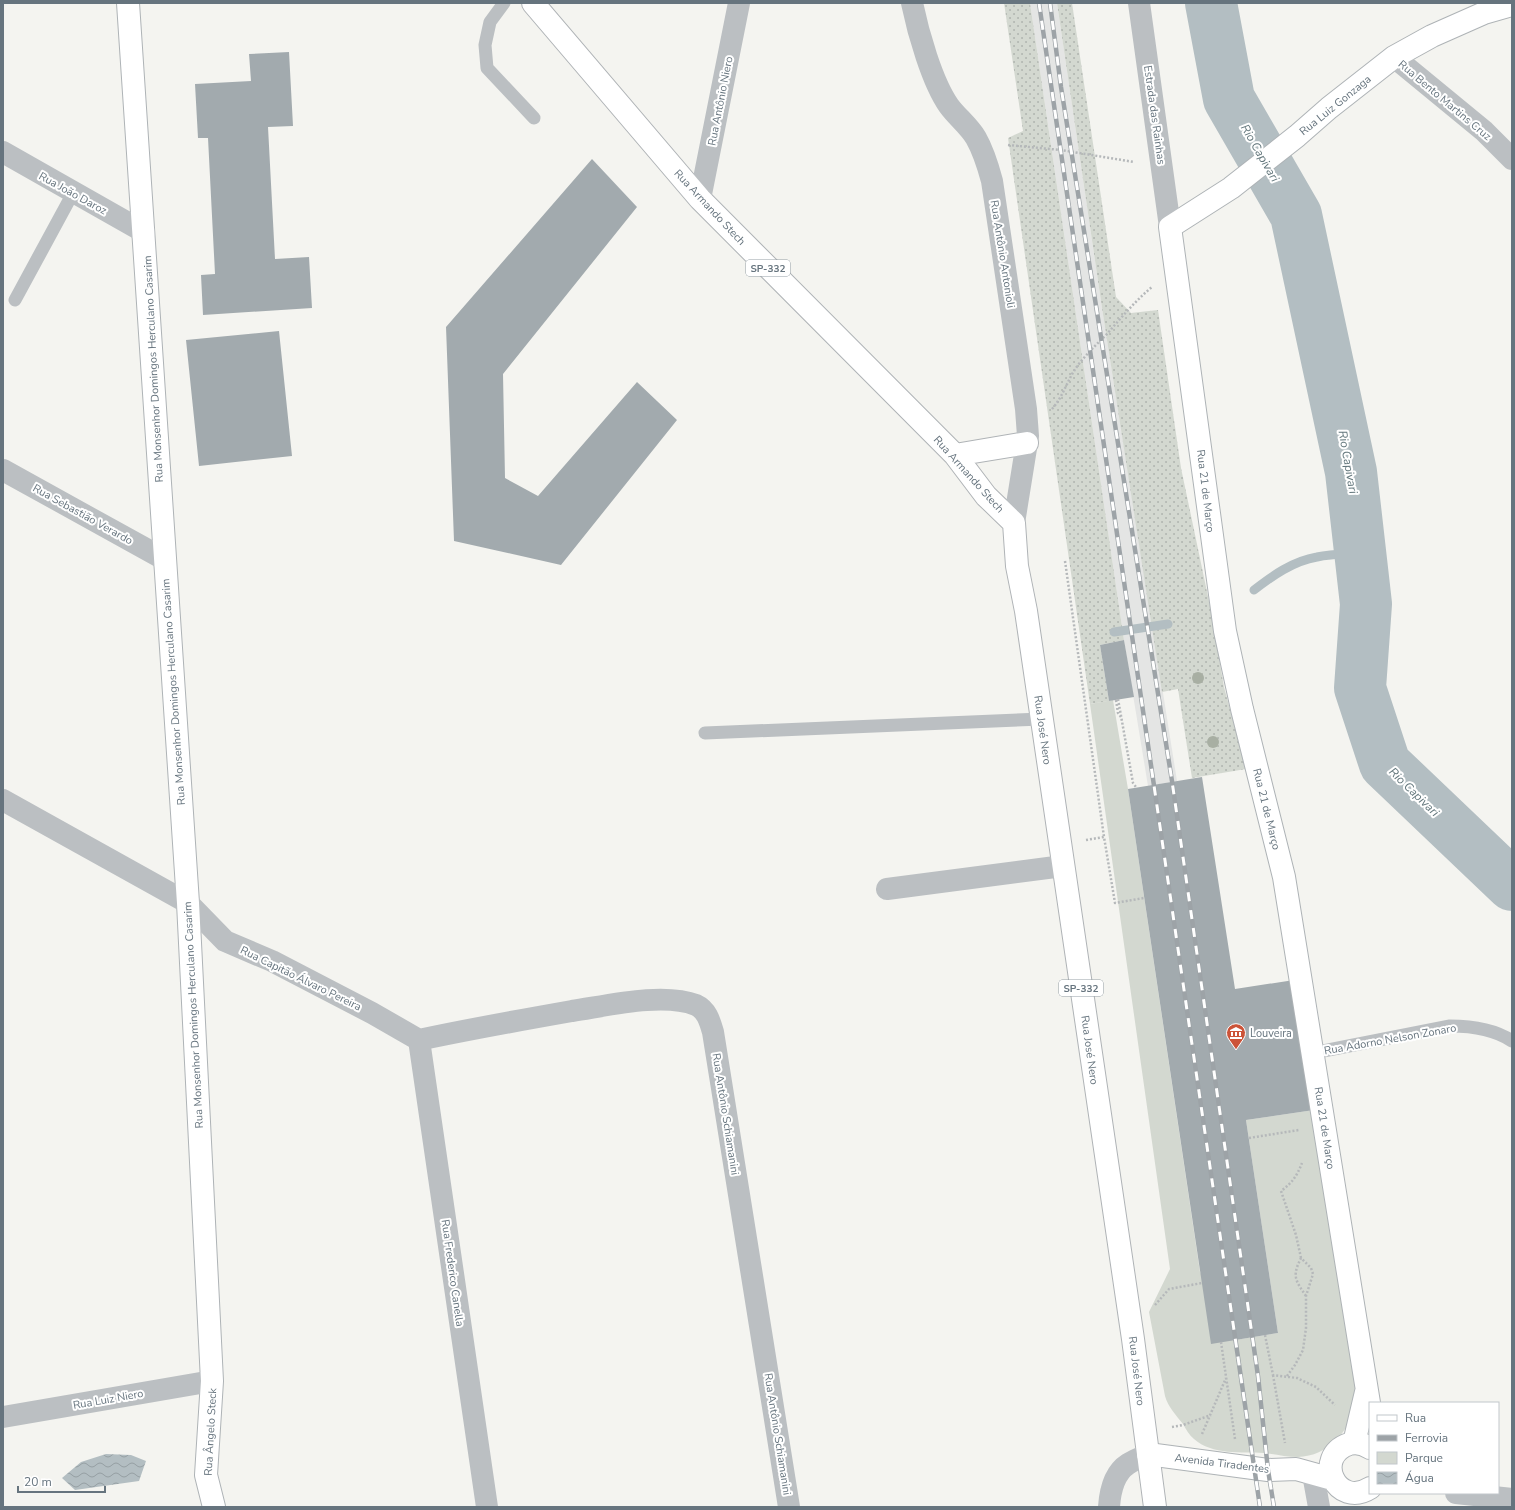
<svg xmlns="http://www.w3.org/2000/svg" width="1515" height="1510" viewBox="0 0 1515 1510" font-family="'Nunito Sans',sans-serif">
  <style>
    .built { fill: #e4e5e4 }
    .grass { fill: url(#grass-dots) }
    .green { fill: #d3d8d0 }
    .water { fill: url(#water-waves) }
    .lines { fill: none; stroke-linecap: round; stroke-linejoin: round }
    .stream { stroke: #b3bec2; stroke-width: 9 }
    .river { stroke: #b3bec2; stroke-width: 52 }
    .building { fill: #a2aaae }
    .secondary-casing { stroke: #aeb3b6; stroke-width: 24 }
    .primary-casing { stroke: #afb3b6; stroke-width: 24 }
    .path { stroke: #b5b8ba; stroke-width: 2.5; stroke-dasharray: 2 2; stroke-linecap: butt }
    .service { stroke: #bbbfc2; stroke-width: 13 }
    .minor { stroke: #bbbfc2; stroke-width: 22 }
    .secondary { stroke: #fff; stroke-width: 22 }
    .primary { stroke: #fff; stroke-width: 22 }
    .rail-casing { stroke: #9da3a7; stroke-width: 4.5 }
    .rail { stroke: #fff; stroke-width: 3; stroke-dasharray: 9; stroke-linecap: butt }
    .tree { fill: #a8afa3 }
    .labels { text-anchor: middle; stroke-width: 4; stroke-linejoin: round; paint-order: stroke }
    .shield { fill: #fff; stroke: #949ea5; stroke-width: 1 }
    .shield-label { font-size: 10px; font-weight: bold; fill: #66747e }
    .street-label { font-size: 11px; fill: #66747e; stroke: #fff }
    .poi-label { font-size: 11px; fill: #66747e; stroke: #fff; text-anchor: start }
    .water-label { font-size: 12px; font-style: italic; fill: #62767b; stroke: #fff }
  </style>
  <defs>
    <pattern id="grass-dots" width="8" height="8" patternUnits="userSpaceOnUse"><rect width="8" height="8" fill="#d3d8d0"/><path d="M2 2h.1M6 6h.1" fill="none" stroke="#afb4ae" stroke-width="1.8" stroke-linecap="round"/></pattern>
    <pattern id="water-waves" width="16" height="10" patternUnits="userSpaceOnUse"><rect width="16" height="10" fill="#b3bec2"/><path d="M0 5q4-4 8 0t8 0" fill="none" stroke="#959fa3"/></pattern>
  </defs>
  <rect width="100%" height="100%" fill="#f4f4f0"/>
  <!-- built -->
  <path class="built" d="M 1030,3 L 1057,3 L 1102,308 L 1177,781 L 1148,786 L 1124,640 Z"/>
  <!-- grass -->
  <path class="grass" d="M 1004,3 L 1030,3 L 1124,640 L 1100,645 L 1109,701 L 1090,704 L 1008,138 L 1023,131 Z
    M 1057,3 L 1072,3 L 1116,297 L 1131,313 L 1158,310 L 1181,468 L 1210,606 L 1224,687 L 1246,769 L 1192,778 L 1178,689 L 1162,692 L 1102,308 Z"/>
  <!-- green -->
  <path class="green" d="M 1113,700 L 1128,789 L 1200,1272 L 1235,1340 L 1278,1333 L 1246,1120 L 1314,1110 L 1356,1384 C 1355,1390 1356,1397 1355,1403 C 1350,1432 1328,1456 1298,1457 C 1286,1457 1276,1454 1264,1453 C 1242,1452 1212,1455 1194,1439 C 1189,1435 1186,1429 1183,1424 C 1176,1415 1168,1407 1165,1396 L 1149,1312 L 1170,1269 L 1090,704 Z"/>
  <!-- water -->
  <path class="water" d="M 106,1454 L 131,1455 L 146,1461 L 139,1481 L 75,1490 L 62,1478 L 81,1462 Z"/>
  <g class="lines">
    <!-- stream -->
    <path class="stream" d="M 1254,590 C 1272,576 1293,561 1317,557 C 1331,554 1346,554 1361,553
      M 1114,632 L 1168,624"/>
    <!-- river -->
    <path class="river" d="M 1211,3 L 1229,99 L 1296,215 L 1351,472 L 1366,604 L 1360,688 L 1385,764 L 1512,885"/>
  </g>
  <!-- building -->
  <path class="building" d="M 289,52 L 293,126 L 268,127 L 275,259 L 309,257 L 312,308 L 203,315 L 201,275 L 215,274 L 208,138 L 198,138 L 195,84 L 251,81 L 249,54 Z
    M 592,159 L 637,207 L 503,374 L 505,478 L 538,496 L 637,382 L 677,420 L 561,565 L 454,541 L 446,327 Z
    M 279,331 L 292,456 L 199,466 L 186,340 Z
    M 1124,640 L 1134,697 L 1109,701 L 1100,645 Z
    M 1202,777 L 1235,989 L 1294,980 L 1314,1110 L 1246,1120 L 1278,1333 L 1211,1344 L 1128,789 Z"/>
  <g class="lines">
    <!-- secondary casing -->
    <g class="secondary-casing">
      <path id="secondary" d="M 128,3 L 188,903 L 212,1381 L 206,1475 L 214,1507
        M 1370,1409 L 1284,877 L 1242,709 L 1225,631 L 1170,227 L 1231,188 L 1297,136 L 1329,108 L 1394,57 L 1432,36 L 1484,13 L 1512,5
        M 1354,1443 L 1366,1392
        M 1370,1448 C 1364,1444 1356,1442 1349,1444 C 1312,1457 1337,1509 1370,1488
        M 1148,1454 L 1268,1470 L 1296,1469 L 1332,1479"/>
    </g>
    <!-- primary casing -->
    <g class="primary-casing">
      <path id="primary" d="M 533,3 L 700,199 L 955,455 L 986,496 L 1014,523 L 1017,566 L 1026,611 L 1133,1339 L 1155,1507
        M 955,455 L 1027,443"/>
    </g>
    <!-- path -->
    <path class="path" d="M 1008,145 L 1061,150 L 1134,162
      M 1052,409 C 1062,398 1066,384 1074,371 C 1083,357 1095,346 1107,334 C 1121,318 1135,301 1152,287
      M 1065,561 L 1104,837
      M 1118,699 L 1133,783 L 1136,787
      M 1116,700 L 1118,713 L 1121,717
      M 1086,840 L 1104,837 L 1115,903 L 1144,898
      M 1249,1138 L 1299,1130
      M 1301,1258 L 1296,1235 L 1281,1191 C 1292,1183 1297,1176 1302,1163
      M 1155,1305 L 1169,1289 L 1202,1283
      M 1265,1335 L 1273,1375 L 1297,1378 L 1316,1387 L 1335,1405
      M 1221,1342 L 1235,1439
      M 1273,1375 L 1285,1443
      M 1287,1376 L 1295,1365 L 1303,1350 L 1306,1328 L 1306,1296 L 1313,1274 L 1311,1268 L 1301,1258 C 1292,1276 1295,1280 1306,1296
      M 1172,1427 L 1183,1425 L 1211,1415
      M 1202,1434 L 1226,1378"/>
    <!-- service -->
    <path class="service" d="M 504,3 L 490,22 L 485,45 L 487,68 L 534,118
      M 15,300 L 73,193
      M 705,733 L 1042,719
      M 1313,1053 L 1450,1026 C 1471,1026 1494,1029 1512,1041"/>
    <!-- minor -->
    <path class="minor" d="M 912,3 C 918,32 932,82 949,106 C 957,117 969,126 976,138 C 984,152 988,166 992,181 L 1026,409 L 1028,436 L 1014,523
      M 1139,3 L 1170,227
      M 1394,57 L 1484,131 L 1512,159
      M 3,152 L 144,232
      M 700,199 L 739,3
      M 3,470 L 164,559
      M 3,800 L 188,903 L 225,941 L 272,961 L 372,1013 L 419,1040
      M 887,889 L 1063,866
      M 419,1040 C 470,1029 521,1020 572,1011 C 606,1006 663,992 696,1005 C 707,1010 710,1022 713,1032 L 789,1507
      M 419,1040 L 487,1507
      M 3,1417 L 212,1381
      M 1313,1474 L 1319,1507
      M 1456,1493 L 1512,1499
      M 1109,1507 C 1110,1492 1114,1473 1128,1464 C 1134,1460 1141,1458 1148,1454"/>
    <!-- secondary -->
    <use href="#secondary" class="secondary"/>
    <!-- primary -->
    <use href="#primary" class="primary"/>
    <!-- rail casing -->
    <g class="rail-casing">
      <path id="rail" d="M 1039,3 L 1260,1507
        M 1050,3 L 1061,87 L 1172,781 L 1258,1376 L 1268,1470 L 1274,1507"/>
    </g>
    <!-- rail -->
    <use href="#rail" class="rail"/>
  </g>
  <!-- trees -->
  <g class="tree">
    <circle cx="1198" cy="678" r="6"/>
    <circle cx="1213" cy="742" r="6"/>
  </g>
  <!-- icons -->
  <defs>
    <g id="museum-pin" transform="scale(1)"><path d="M0 17L-7.5 6A9.5 9.5 0 1 1 7.5 6Z" fill="#cc5338" stroke="#fff"/><path d="M0-6L6-3V-2H-6V-3ZM-5-1h2V3h-2ZM-1-1h2V3h-2ZM3-1h2V3H3ZM-6 4H6V6H-6Z" fill="#fff"/></g>
  </defs>
  <g fill-rule="evenodd">
    <use href="#museum-pin" x="1236" y="1033"/>
  </g>
  <g class="labels">
    <!-- shield labels -->
    <g class="shield">
      <rect x="746" y="260" width="44" height="16" rx="3"/>
      <rect x="1059" y="980" width="44" height="16" rx="3"/>
    </g>
    <g class="shield-label">
      <text x="768" y="272">SP-332</text>
      <text x="1081" y="992">SP-332</text>
    </g>
    <!-- street labels -->
    <g class="street-label">
      <text transform="translate(1445 100) rotate(40)" y="4">Rua Bento Martins Cruz</text>
      <text transform="translate(720 101) rotate(-79)" y="4">Rua Antônio Niero</text>
      <text transform="translate(1335 105) rotate(-39)" y="4">Rua Luiz Gonzaga</text>
      <text transform="translate(1155 115) rotate(82)" y="4">Estrada das Rainhas</text>
      <text transform="translate(73 193) rotate(29)" y="4">Rua João Daroz</text>
      <text transform="translate(710 207) rotate(47)" y="4">Rua Armando Stech</text>
      <text transform="translate(1003 254) rotate(81)" y="4">Rua Antônio Antonioli</text>
      <text transform="translate(153 369) rotate(-93)" y="4">Rua Monsenhor Domingos Herculano Casarim</text>
      <text transform="translate(969 474) rotate(48)" y="4">Rua Armando Stech</text>
      <text transform="translate(1206 491) rotate(83)" y="4">Rua 21 de Março</text>
      <text transform="translate(83 514) rotate(29)" y="4">Rua Sebastião Verardo</text>
      <text transform="translate(173 692) rotate(-94)" y="4">Rua Monsenhor Domingos Herculano Casarim</text>
      <text transform="translate(1043 730) rotate(82)" y="4">Rua José Nero</text>
      <text transform="translate(1267 809) rotate(76)" y="4">Rua 21 de Março</text>
      <text transform="translate(301 978) rotate(26)" y="4">Rua Capitão Álvaro Pereira</text>
      <text transform="translate(193 1015) rotate(-93)" y="4">Rua Monsenhor Domingos Herculano Casarim</text>
      <text transform="translate(1390 1039) rotate(-10)" y="4">Rua Adorno Nelson Zonaro</text>
      <text transform="translate(1090 1050) rotate(82)" y="4">Rua José Nero</text>
      <text transform="translate(726 1114) rotate(81)" y="4">Rua Antônio Schiamanini</text>
      <text transform="translate(1325 1128) rotate(81)" y="4">Rua 21 de Março</text>
      <text transform="translate(453 1273) rotate(82)" y="4">Rua Frederico Canella</text>
      <text transform="translate(1137 1371) rotate(83)" y="4">Rua José Nero</text>
      <text transform="translate(108 1399) rotate(-10)" y="4">Rua Luiz Niero</text>
      <text transform="translate(210 1432) rotate(-87)" y="4">Rua Ângelo Steck</text>
      <text transform="translate(778 1434) rotate(81)" y="4">Rua Antônio Schiamanini</text>
      <text transform="translate(1222 1463) rotate(7)" y="4">Avenida Tiradentes</text>
    </g>
    <!-- poi labels -->
    <g class="poi-label">
      <text x="1250" y="1037">Louveira</text>
    </g>
    <!-- water labels -->
    <g class="water-label">
      <text transform="translate(1260 153) rotate(60)" y="4">Rio Capivari</text>
      <text transform="translate(1348 462) rotate(80)" y="4">Rio Capivari</text>
      <text transform="translate(1414 792) rotate(44)" y="4">Rio Capivari</text>
    </g>
  </g>
  <!-- border -->
  <rect width="1515" height="1510" fill="none" stroke="#66747e" stroke-width="8"/>
  <!-- legend -->
  <rect x="1369" y="1402" width="130" height="92" fill="#ffffff" stroke="#c2c7cb"/>
  <rect x="1377" y="1415" width="20" height="6" fill="#ffffff" stroke="#c2c7cb"/>
  <text x="1405" y="1422" font-size="12" fill="#66747e">Rua</text>
  <rect x="1377" y="1435" width="20" height="6" fill="#9da3a7" stroke="#c2c7cb"/>
  <text x="1405" y="1442" font-size="12" fill="#66747e">Ferrovia</text>
  <rect x="1377" y="1452" width="20" height="12" fill="#d3d8d0" stroke="#c2c7cb"/>
  <text x="1405" y="1462" font-size="12" fill="#66747e">Parque</text>
  <rect x="1377" y="1472" width="20" height="12" fill="url(#water-waves)" stroke="#c2c7cb"/>
  <text x="1405" y="1482" font-size="12" fill="#66747e">Água</text>
  <!-- scale -->
  <path d="M18 1486v6h87v-6" fill="none" stroke="#66747e" stroke-width="2"/>
  <text x="24" y="1486" font-size="12" fill="#66747e" stroke="#ffffff" stroke-width="3" paint-order="stroke">20 m</text>
</svg>
